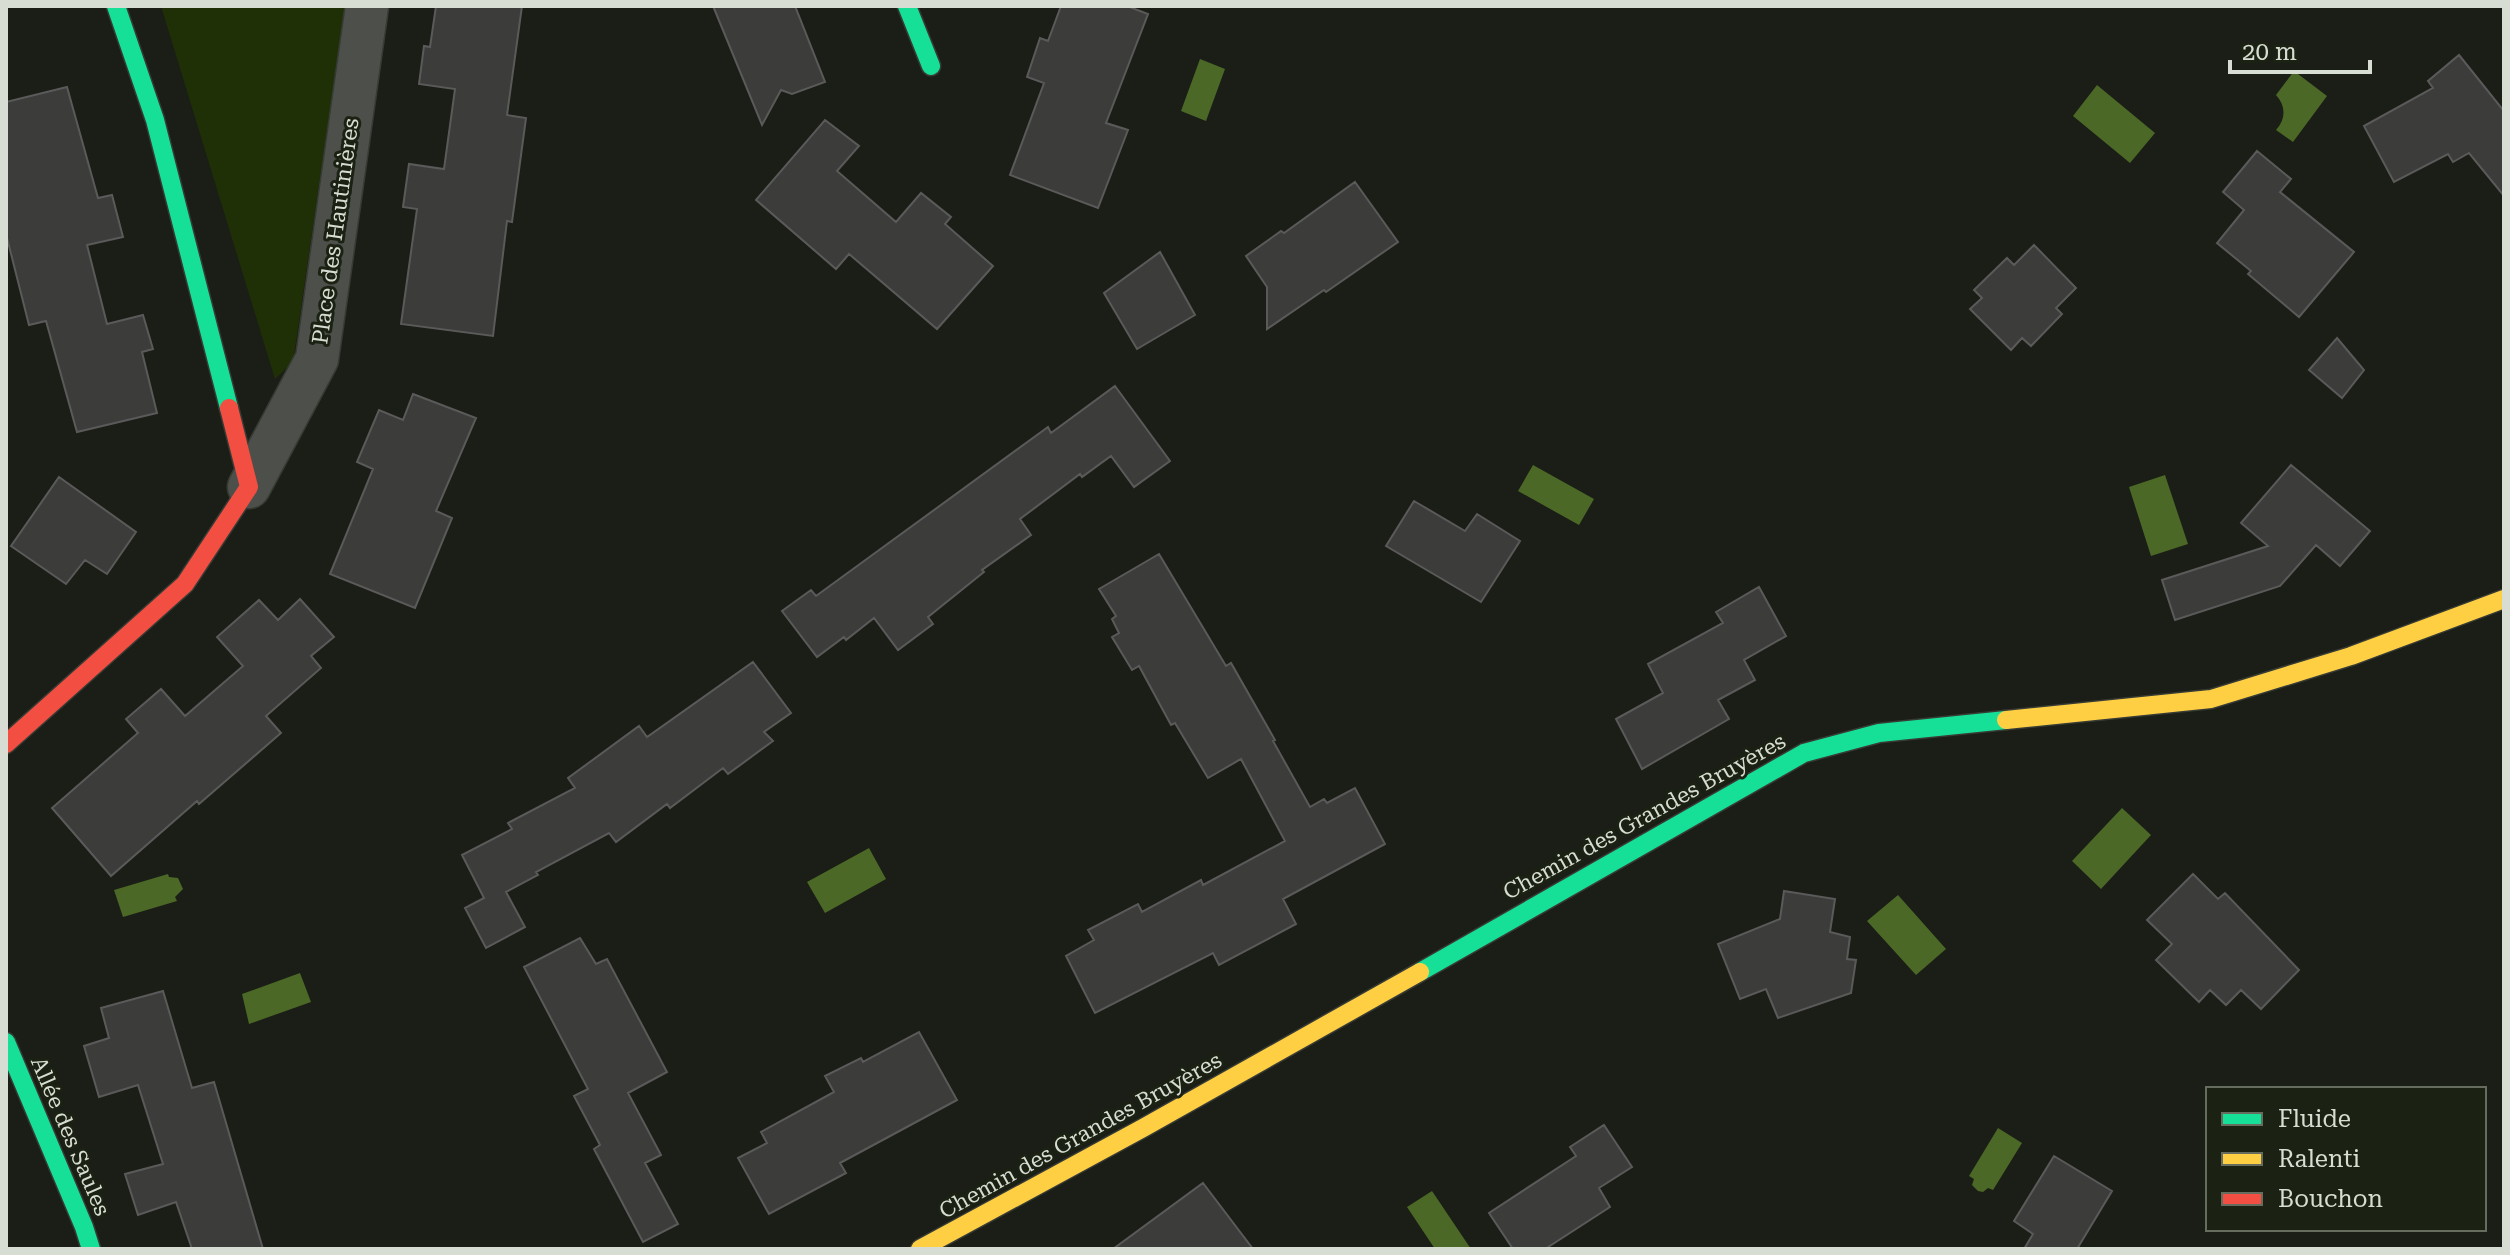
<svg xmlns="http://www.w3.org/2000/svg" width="2510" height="1255" viewBox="0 0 2510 1255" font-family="'Roboto Serif',serif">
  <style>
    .green { fill: #1f3007 }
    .water { fill: #4b6827 }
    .building { fill: #3c3c3b; stroke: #5b5a5a; stroke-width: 2 }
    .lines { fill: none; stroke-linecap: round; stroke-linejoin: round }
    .street-casing { stroke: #373b34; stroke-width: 45 }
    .fast-casing { stroke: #373b34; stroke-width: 21 }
    .slow-casing { stroke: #373b34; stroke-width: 21 }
    .jam-casing { stroke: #373b34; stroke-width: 21 }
    .street { stroke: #4d504a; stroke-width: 42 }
    .fast { stroke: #16e098; stroke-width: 18 }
    .slow { stroke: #ffcf43; stroke-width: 18 }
    .jam { stroke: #f24e42; stroke-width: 18 }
    .labels { text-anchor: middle; stroke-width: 6; stroke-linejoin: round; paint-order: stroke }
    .street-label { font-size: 22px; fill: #d7ddd2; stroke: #1b2213 }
  </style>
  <rect width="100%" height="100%" fill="#1b1e16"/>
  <!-- green -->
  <path class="green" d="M 161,6 L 345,6 L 293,362 L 275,379 Z"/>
  <!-- water -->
  <path class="water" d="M 1200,59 L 1225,69 L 1206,121 L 1181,111 Z
    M 2294,71 L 2327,96 L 2293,142 L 2276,130 C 2286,119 2286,106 2276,95 Z
    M 2097,85 L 2155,133 L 2130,163 L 2073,116 Z
    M 1533,465 L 1594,499 L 1579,525 L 1518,491 Z
    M 2165,475 L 2188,544 L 2151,556 L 2129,487 Z
    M 2122,808 L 2151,835 L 2101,889 L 2072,861 Z
    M 869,848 L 886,879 L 825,913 L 807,882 Z
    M 168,874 L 169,877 L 178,878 L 183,889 L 175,897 L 177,901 L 123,917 L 114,890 Z
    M 1898,895 L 1946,949 L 1916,975 L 1867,921 Z
    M 300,973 L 311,1002 L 249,1024 L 242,994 Z
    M 1998,1128 L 2022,1143 L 1993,1190 L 1988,1188 L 1983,1192 L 1978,1191 L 1972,1185 L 1974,1179 L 1969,1176 Z
    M 1432,1191 L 1471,1249 L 1435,1249 L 1407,1207 Z"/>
  <!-- building -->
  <path class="building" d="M 436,6 L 522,6 L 507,115 L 526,118 L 512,222 L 507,221 L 493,336 L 401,324 L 417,209 L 403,207 L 409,164 L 444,169 L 455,89 L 419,84 L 424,46 L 430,47 Z
    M 713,6 L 795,6 L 825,82 L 792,94 L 781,90 L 762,125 Z
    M 1061,6 L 1127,6 L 1148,14 L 1106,123 L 1128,130 L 1098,208 L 1010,175 L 1044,83 L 1027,77 L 1040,38 L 1048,41 Z
    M 2459,55 L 2504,111 L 2504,196 L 2469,153 L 2453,162 L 2448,154 L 2394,182 L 2364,126 L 2433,88 L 2428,81 Z
    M 67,87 L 98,198 L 112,195 L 123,237 L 87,245 L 107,324 L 143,315 L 153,349 L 142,352 L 157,413 L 77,432 L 46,321 L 29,325 L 6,234 L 6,102 Z
    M 825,120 L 859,146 L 837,171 L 896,222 L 921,193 L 951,217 L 945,224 L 993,266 L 937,329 L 849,254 L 836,269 L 756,200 Z
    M 2257,151 L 2291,179 L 2280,192 L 2354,252 L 2299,317 L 2248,274 L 2251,271 L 2217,243 L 2244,210 L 2223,192 Z
    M 1355,182 L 1398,242 L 1326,292 L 1324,290 L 1267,329 L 1267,287 L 1246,256 L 1281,231 L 1284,233 Z
    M 2034,245 L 2076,288 L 2056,308 L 2062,314 L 2031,346 L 2022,338 L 2011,350 L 1970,309 L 1982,298 L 1974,290 L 2007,258 L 2014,265 Z
    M 1160,252 L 1195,315 L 1137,349 L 1104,293 Z
    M 2337,338 L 2364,370 L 2342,398 L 2309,370 Z
    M 1115,386 L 1170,461 L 1134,487 L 1111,456 L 1082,477 L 1080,474 L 1020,519 L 1031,535 L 982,570 L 984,572 L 928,617 L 933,624 L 898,650 L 874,618 L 846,640 L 844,637 L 817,657 L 782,611 L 811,590 L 816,596 L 1048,427 L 1051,433 Z
    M 413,394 L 476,418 L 436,511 L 452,518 L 415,608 L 330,574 L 373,469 L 357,462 L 379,410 L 403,420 Z
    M 2291,465 L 2370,531 L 2340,566 L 2316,545 L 2280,586 L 2175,620 L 2162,580 L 2268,546 L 2241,523 Z
    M 59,477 L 136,532 L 107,574 L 85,560 L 66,584 L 11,546 Z
    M 1414,501 L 1465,531 L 1477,514 L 1520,541 L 1481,602 L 1386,546 Z
    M 1159,554 L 1226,666 L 1231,663 L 1275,740 L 1273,741 L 1310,807 L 1324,799 L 1327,803 L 1355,788 L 1385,844 L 1283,899 L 1296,924 L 1219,965 L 1213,953 L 1095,1013 L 1066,956 L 1094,940 L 1088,930 L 1138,904 L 1142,912 L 1201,880 L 1203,885 L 1285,841 L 1241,759 L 1208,778 L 1175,723 L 1171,725 L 1139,666 L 1132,670 L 1112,637 L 1119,633 L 1112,619 L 1116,616 L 1099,589 Z
    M 1759,587 L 1786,636 L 1744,660 L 1755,680 L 1718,700 L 1729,719 L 1642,769 L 1616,719 L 1663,693 L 1648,664 L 1723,623 L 1716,612 Z
    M 300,599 L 334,637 L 311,656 L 321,668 L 266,716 L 281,733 L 199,804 L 197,801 L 111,876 L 52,808 L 138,733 L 126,719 L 161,689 L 185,716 L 243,666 L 217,637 L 259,600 L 278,620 Z
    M 753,662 L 791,713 L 764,732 L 773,741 L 728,774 L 723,768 L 670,808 L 667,804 L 616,842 L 609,833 L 536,872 L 538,875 L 506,892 L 525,927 L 486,948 L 465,908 L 484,898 L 462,855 L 512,829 L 508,823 L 575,788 L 568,778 L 639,726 L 647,737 Z
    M 2193,874 L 2218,899 L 2225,893 L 2299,970 L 2261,1009 L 2241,990 L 2226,1005 L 2210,990 L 2199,1002 L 2156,960 L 2172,944 L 2147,920 Z
    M 1784,891 L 1835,899 L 1830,932 L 1850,937 L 1847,959 L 1856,960 L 1851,993 L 1778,1018 L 1766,989 L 1740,999 L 1718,944 L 1780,919 Z
    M 580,938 L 596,964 L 607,959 L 667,1072 L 628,1093 L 661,1155 L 645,1163 L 678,1224 L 643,1242 L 594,1149 L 600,1145 L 574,1096 L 588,1089 L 524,967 Z
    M 163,991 L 192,1088 L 214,1082 L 263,1249 L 192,1249 L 176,1202 L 138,1215 L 125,1174 L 163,1164 L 138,1085 L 99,1097 L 84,1046 L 109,1038 L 101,1008 Z
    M 919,1032 L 957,1100 L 840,1163 L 846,1173 L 769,1214 L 738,1158 L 767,1143 L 761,1132 L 834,1092 L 825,1076 L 861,1058 L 863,1062 Z
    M 1604,1125 L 1632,1167 L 1599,1188 L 1610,1207 L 1545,1249 L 1513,1249 L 1489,1213 L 1576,1156 L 1570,1147 Z
    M 2054,1156 L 2112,1191 L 2077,1249 L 2024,1249 L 2033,1234 L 2014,1221 Z
    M 1203,1183 L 1253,1249 L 1113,1249 Z"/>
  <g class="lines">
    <!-- street casing -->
    <g class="street-casing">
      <path id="street" d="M 249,487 L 317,359 L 367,6"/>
    </g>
    <!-- fast casing -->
    <g class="fast-casing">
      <path id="fast" d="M 116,6 L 155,120 L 229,408
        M 907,6 L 931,66
        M 1420,972 L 1804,753 L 1879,733 L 2006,720
        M 6,1042 L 84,1227 L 91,1249"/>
    </g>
    <!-- slow casing -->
    <g class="slow-casing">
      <path id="slow" d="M 2006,720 L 2211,699 L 2351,656 L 2504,599
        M 920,1249 L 1143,1128 L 1420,972"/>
    </g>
    <!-- jam casing -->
    <g class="jam-casing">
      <path id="jam" d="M 6,744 L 185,584 L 249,487 L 229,408"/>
    </g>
    <!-- street -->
    <use href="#street" class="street"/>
    <!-- fast -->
    <use href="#fast" class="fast"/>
    <!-- slow -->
    <use href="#slow" class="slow"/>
    <!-- jam -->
    <use href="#jam" class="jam"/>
  </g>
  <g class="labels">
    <!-- street labels -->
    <g class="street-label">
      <text transform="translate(335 231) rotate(-82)" y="8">Place des Hautinières</text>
      <text transform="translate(1644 816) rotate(-29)" y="8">Chemin des Grandes Bruyères</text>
      <text transform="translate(1080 1135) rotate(-29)" y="8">Chemin des Grandes Bruyères</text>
      <text transform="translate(71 1136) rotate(67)" y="8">Allée des Saules</text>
    </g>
  </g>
  <!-- border -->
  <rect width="2510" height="1255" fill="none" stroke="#d7ddd2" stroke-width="16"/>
  <!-- legend -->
  <rect x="2206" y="1087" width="280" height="144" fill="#1b2213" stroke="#666d5f" stroke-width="2"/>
  <rect x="2222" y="1113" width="40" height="12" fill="#16e098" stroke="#666d5f" stroke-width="2"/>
  <text x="2278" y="1127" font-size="24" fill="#d7ddd2">Fluide</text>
  <rect x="2222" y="1153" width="40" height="12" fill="#ffcf43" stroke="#666d5f" stroke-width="2"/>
  <text x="2278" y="1167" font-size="24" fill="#d7ddd2">Ralenti</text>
  <rect x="2222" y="1193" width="40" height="12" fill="#f24e42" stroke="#666d5f" stroke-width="2"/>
  <text x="2278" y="1207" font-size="24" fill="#d7ddd2">Bouchon</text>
  <!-- scale -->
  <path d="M2230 60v12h140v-12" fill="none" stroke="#d7ddd2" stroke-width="4"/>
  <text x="2242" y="60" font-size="24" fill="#d7ddd2" stroke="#1b2213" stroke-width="6" paint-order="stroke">20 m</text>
</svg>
